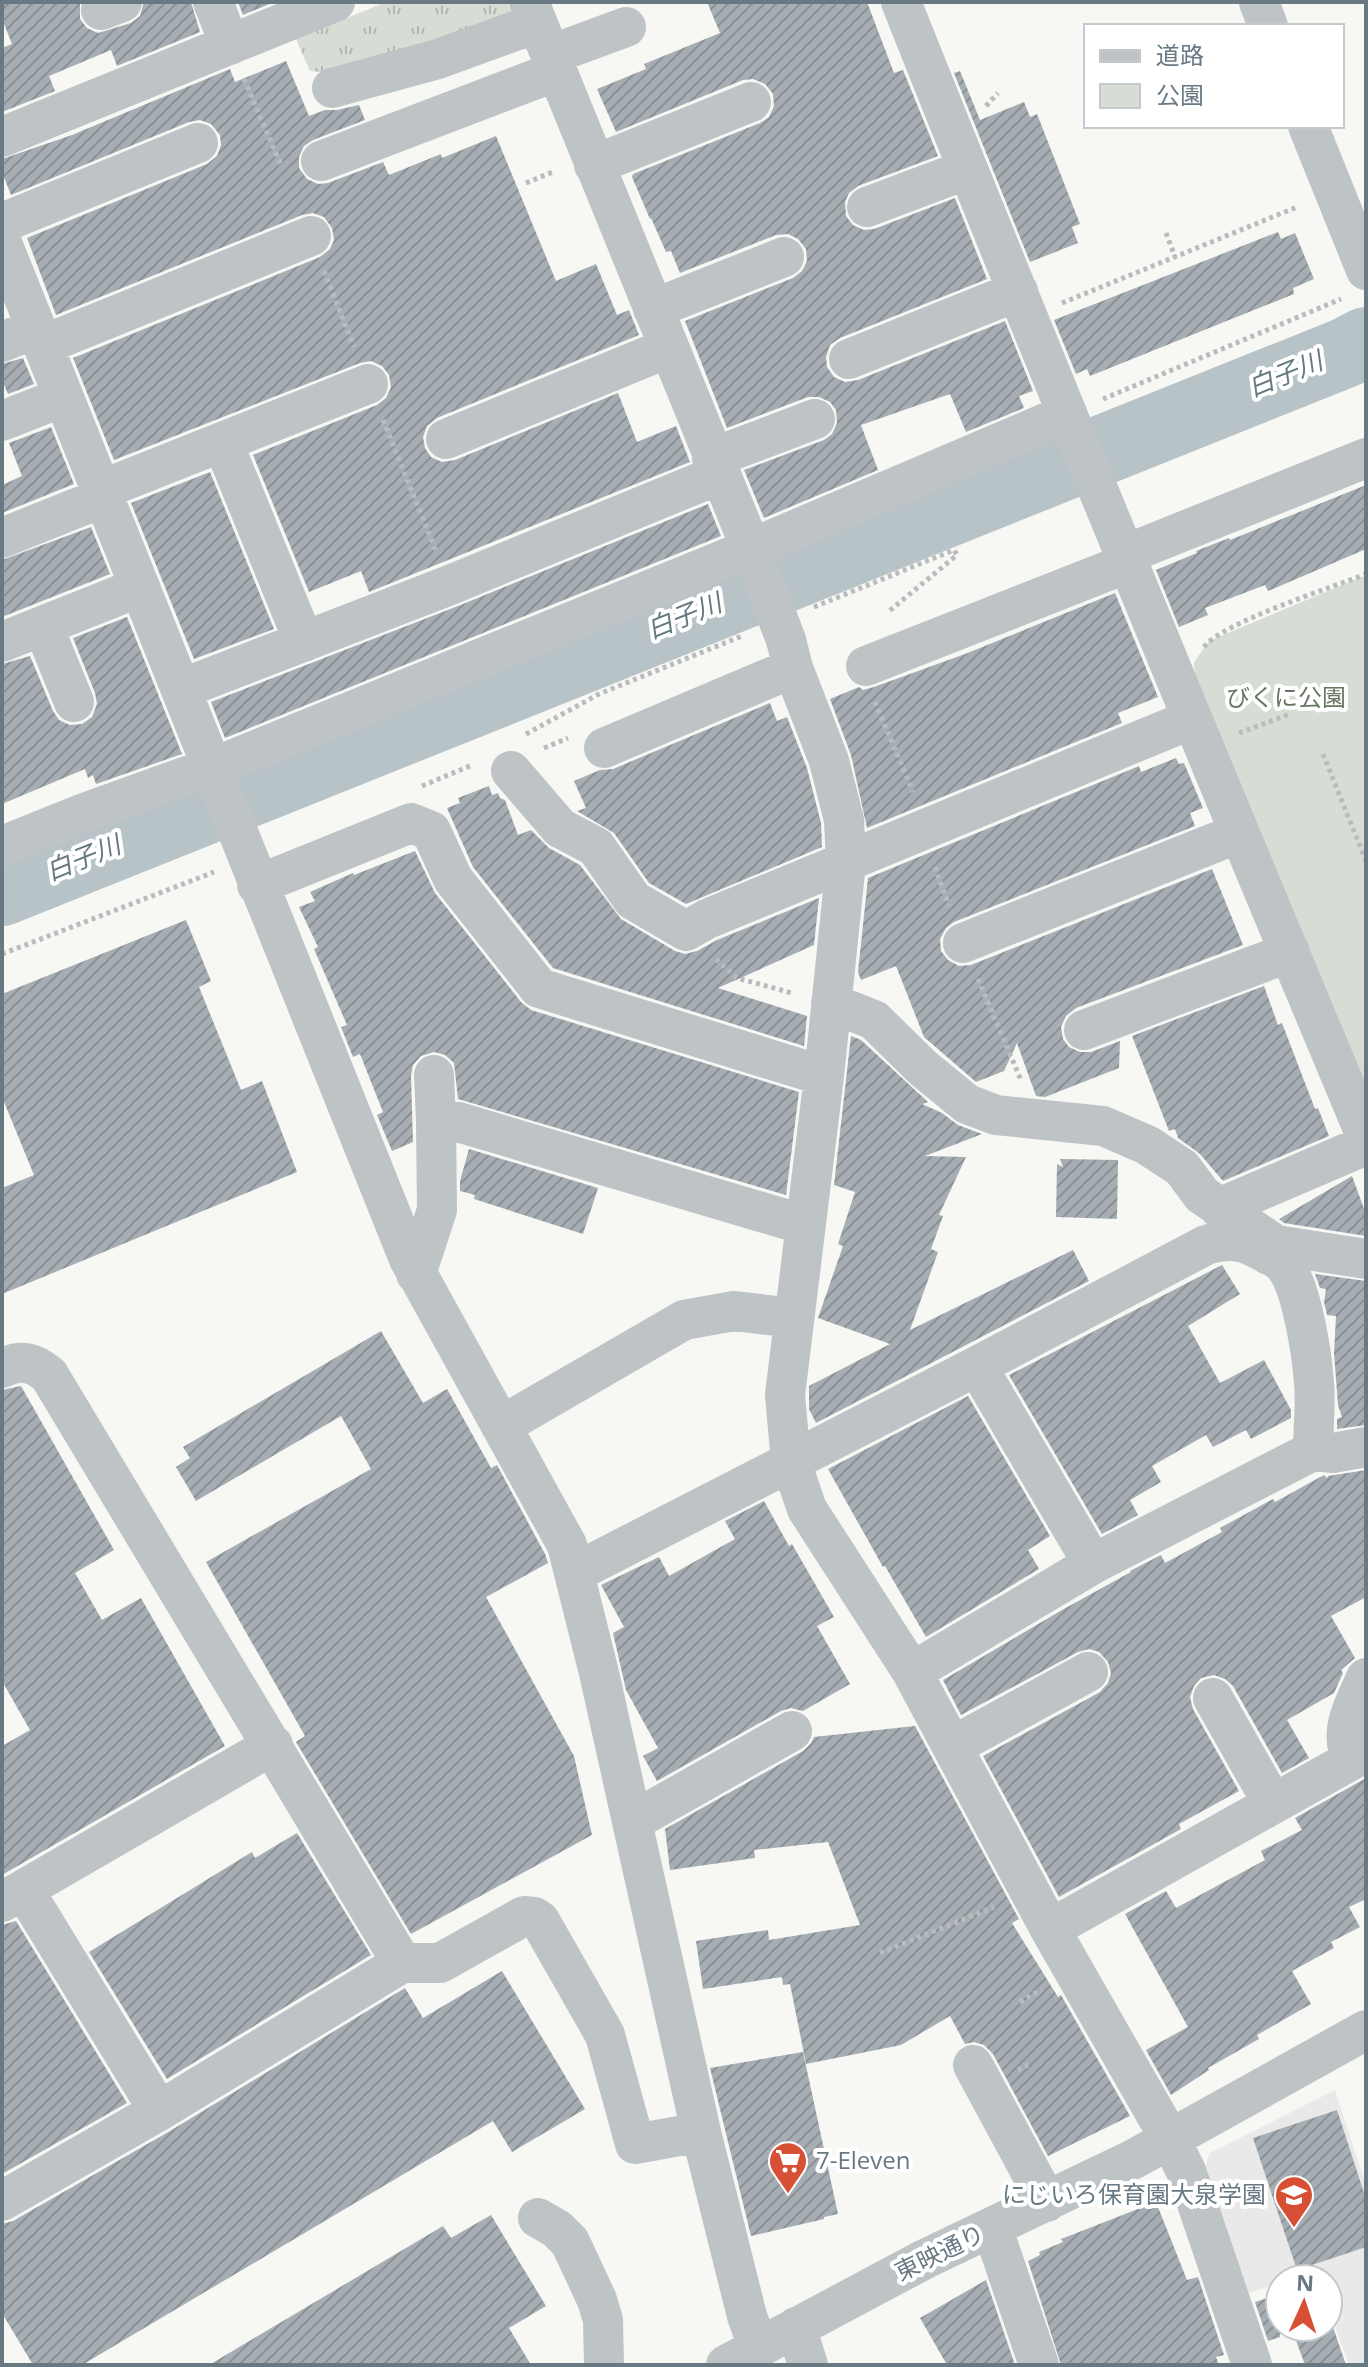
<svg xmlns="http://www.w3.org/2000/svg" width="1368" height="2367" viewBox="0 0 1368 2367" font-family="'Open Sans','Noto Sans JP',sans-serif">
  <style>
    .built { fill: #e8e9e8 }
    .grass { fill: url(#grass-tufts) }
    .park { fill: #d7dcd4 }
    .lines { fill: none; stroke-linecap: round; stroke-linejoin: round }
    .river { stroke: #b7c3c6; stroke-width: 70 }
    .building { fill: url(#building-hatch) }
    .path { stroke: #b9bcbe; stroke-width: 5; stroke-dasharray: 4 4; stroke-linecap: butt }
    .minor { stroke: #bec3c6; stroke-width: 40 }
    .minor-bridge { stroke: #bec3c6; stroke-width: 40 }
    .labels { text-anchor: middle; stroke-width: 8; stroke-linejoin: round; paint-order: stroke }
    .park-label { font-size: 24px; fill: #677663; stroke: #fff }
    .poi-label { font-size: 24px; fill: #687983; stroke: #fff; text-anchor: start }
    .street-label { font-size: 24px; fill: #687983; stroke: #fff }
    .water-label { font-size: 26px; font-style: italic; fill: #647a7f; stroke: #fff }
  </style>
  <defs>
    <pattern id="grass-tufts" width="24" height="20" patternUnits="userSpaceOnUse" patternTransform="scale(2)"><rect width="24" height="20" fill="#d7dcd4"/><path d="M3 7l-1-3M5 7V3M7 7l1-3M15 17l-1-3M17 17v-4M19 17l1-3" fill="none" stroke="#b2b7b1"/></pattern>
    <pattern id="building-hatch" width="6" height="6" patternUnits="userSpaceOnUse" patternTransform="scale(2)"><rect width="6" height="6" fill="#a6aeb3"/><path d="M-1 1l2-2M0 6l6-6M5 7l2-2" fill="none" stroke="#8b9297"/></pattern>
  </defs>
  <rect width="100%" height="100%" fill="#f7f7f4"/>
  <!-- built -->
  <path class="built" d="M 1335,2090 L 1366,2186 L 1366,2365 L 1349,2365 L 1328,2307 L 1328,2279 L 1318,2279 L 1315,2271 L 1292,2279 L 1280,2279 L 1280,2283 L 1246,2294 L 1202,2176 L 1210,2153 Z"/>
  <!-- grass -->
  <path class="grass" d="M 386,2 L 507,2 L 515,20 L 329,73 L 310,71 L 296,39 Z"/>
  <!-- park -->
  <path class="park" d="M 1366,575 L 1366,1092 L 1196,690 L 1194,662 L 1209,641 Z"/>
  <g class="lines">
    <!-- river -->
    <path class="river" d="M 2,891 L 1347,352 L 1366,342"/>
  </g>
  <!-- building -->
  <path class="building" d="M 2,2 L 80,2 L 80,19 L 87,28 L 98,33 L 131,23 L 140,16 L 144,2 L 191,2 L 200,32 L 117,66 L 111,50 L 49,76 L 55,91 L 2,112 L 2,48 L 12,44 L 2,19 Z
    M 238,2 L 272,2 L 272,3 L 243,15 Z
    M 707,2 L 867,2 L 894,73 L 903,70 L 938,156 L 858,186 L 849,193 L 845,202 L 846,216 L 853,225 L 864,230 L 874,229 L 955,198 L 987,279 L 840,338 L 830,345 L 826,357 L 827,367 L 834,377 L 845,382 L 858,380 L 1005,321 L 1033,391 L 1019,396 L 1024,408 L 966,432 L 950,394 L 861,425 L 878,470 L 764,518 L 744,470 L 824,440 L 832,434 L 837,423 L 836,410 L 830,402 L 819,397 L 808,397 L 727,428 L 685,321 L 793,278 L 802,271 L 807,261 L 806,249 L 798,239 L 788,234 L 776,235 L 680,273 L 671,251 L 666,252 L 651,218 L 650,219 L 632,177 L 633,174 L 760,123 L 769,117 L 774,106 L 773,94 L 765,84 L 753,79 L 743,80 L 616,132 L 597,89 L 646,69 L 644,64 L 720,33 Z
    M 286,61 L 309,116 L 325,110 L 337,110 L 359,105 L 365,120 L 313,140 L 304,146 L 299,157 L 299,168 L 307,179 L 318,184 L 328,183 L 383,162 L 389,175 L 441,154 L 442,158 L 496,136 L 556,281 L 596,264 L 617,315 L 629,310 L 639,335 L 437,418 L 427,426 L 423,437 L 425,448 L 431,457 L 442,462 L 455,460 L 618,393 L 637,442 L 676,426 L 690,462 L 369,592 L 361,571 L 309,592 L 253,455 L 377,405 L 386,398 L 391,387 L 389,375 L 382,366 L 371,361 L 360,363 L 114,460 L 73,358 L 320,257 L 330,249 L 334,240 L 332,228 L 324,217 L 313,213 L 302,215 L 56,315 L 27,238 L 207,164 L 217,156 L 221,145 L 220,135 L 211,124 L 200,120 L 189,122 L 11,195 L 2,172 L 2,159 L 72,135 L 230,69 L 235,82 Z
    M 960,71 L 980,120 L 1024,102 L 1030,117 L 1037,114 L 1080,224 L 1072,227 L 1078,243 L 1030,262 L 954,73 Z
    M 1278,232 L 1281,239 L 1295,233 L 1314,279 L 1293,288 L 1294,294 L 1090,376 L 1087,369 L 1076,374 L 1054,320 Z
    M 23,358 L 34,384 L 8,394 L 2,380 L 2,364 Z
    M 51,427 L 74,484 L 2,513 L 2,485 L 22,476 L 9,443 Z
    M 210,472 L 274,629 L 194,659 L 131,503 Z
    M 1366,485 L 1366,549 L 1268,591 L 1265,585 L 1205,608 L 1208,615 L 1179,627 L 1156,570 L 1197,553 L 1196,551 L 1229,538 L 1230,540 Z
    M 708,504 L 721,536 L 225,738 L 211,702 L 458,606 Z
    M 91,527 L 110,574 L 2,617 L 2,560 Z
    M 1115,593 L 1158,697 L 1118,713 L 1122,723 L 867,828 L 851,755 L 830,699 L 859,687 L 863,690 L 874,687 L 965,654 Z
    M 127,617 L 182,754 L 96,784 L 93,775 L 88,778 L 85,769 L 2,804 L 2,664 L 30,656 L 53,711 L 59,720 L 70,725 L 82,724 L 92,717 L 97,704 L 95,693 L 73,638 Z
    M 770,703 L 777,721 L 787,717 L 807,768 L 821,823 L 822,847 L 686,904 L 649,883 L 614,833 L 577,811 L 586,808 L 574,781 L 600,770 L 613,769 Z
    M 1176,758 L 1179,764 L 1184,763 L 1203,808 L 1190,813 L 1195,826 L 954,922 L 946,928 L 940,939 L 941,951 L 948,960 L 959,966 L 971,965 L 1212,869 L 1243,945 L 1076,1008 L 1066,1016 L 1061,1027 L 1063,1039 L 1069,1047 L 1080,1052 L 1091,1052 L 1120,1041 L 1119,1068 L 1045,1097 L 1036,1096 L 1017,1043 L 1004,1071 L 976,1082 L 924,1037 L 896,966 L 861,980 L 858,972 L 868,878 L 1139,766 L 1141,772 Z
    M 489,786 L 492,795 L 498,793 L 500,798 L 505,800 L 518,835 L 531,830 L 549,848 L 580,865 L 621,919 L 675,951 L 685,954 L 697,951 L 717,940 L 819,898 L 814,945 L 718,988 L 807,1016 L 804,1046 L 553,968 L 473,867 L 447,808 L 460,803 L 458,798 Z
    M 415,851 L 435,893 L 521,1002 L 531,1010 L 799,1092 L 786,1195 L 458,1099 L 454,1063 L 445,1055 L 434,1052 L 421,1056 L 413,1065 L 411,1076 L 413,1142 L 392,1151 L 377,1115 L 383,1112 L 360,1054 L 353,1057 L 341,1027 L 347,1025 L 314,949 L 318,947 L 299,907 L 315,901 L 310,892 L 353,873 L 354,875 Z
    M 186,920 L 211,981 L 199,987 L 241,1090 L 262,1081 L 297,1172 L 2,1294 L 2,1188 L 34,1175 L 2,1097 L 2,994 Z
    M 1264,986 L 1278,1025 L 1282,1023 L 1315,1109 L 1318,1108 L 1329,1136 L 1223,1181 L 1200,1154 L 1178,1138 L 1175,1129 L 1169,1131 L 1132,1036 Z
    M 851,1036 L 861,1040 L 928,1102 L 922,1104 L 942,1113 L 958,1125 L 982,1134 L 925,1156 L 966,1157 L 939,1215 L 943,1216 L 931,1249 L 938,1252 L 910,1330 L 1073,1250 L 1089,1281 L 816,1423 L 809,1409 L 809,1386 L 890,1344 L 818,1318 L 843,1246 L 838,1244 L 855,1192 L 834,1185 Z
    M 469,1149 L 598,1188 L 583,1234 L 474,1199 L 475,1195 L 460,1191 L 460,1181 Z
    M 1060,1159 L 1118,1160 L 1117,1219 L 1056,1217 L 1057,1164 L 1063,1167 Z
    M 1352,1176 L 1366,1214 L 1366,1236 L 1284,1223 L 1279,1219 Z
    M 1222,1265 L 1240,1294 L 1188,1326 L 1220,1383 L 1264,1360 L 1291,1410 L 1291,1418 L 1251,1439 L 1246,1430 L 1213,1447 L 1206,1435 L 1152,1466 L 1161,1482 L 1130,1500 L 1138,1515 L 1102,1534 L 1009,1375 Z
    M 1315,1274 L 1366,1281 L 1366,1425 L 1337,1429 L 1337,1419 L 1342,1417 L 1338,1405 L 1334,1353 L 1336,1316 L 1327,1315 L 1324,1302 L 1326,1289 L 1320,1288 Z
    M 381,1331 L 423,1403 L 447,1389 L 491,1468 L 497,1465 L 545,1554 L 548,1563 L 486,1597 L 574,1756 L 592,1835 L 411,1934 L 296,1742 L 305,1736 L 206,1562 L 371,1469 L 341,1416 L 196,1501 L 176,1467 L 190,1458 L 183,1447 Z
    M 21,1386 L 114,1550 L 75,1573 L 102,1620 L 141,1598 L 225,1746 L 2,1875 L 2,1746 L 30,1730 L 2,1681 L 2,1390 Z
    M 968,1396 L 1050,1536 L 1028,1550 L 1039,1569 L 926,1637 L 885,1566 L 883,1567 L 828,1469 Z
    M 1366,1470 L 1366,1597 L 1331,1616 L 1355,1658 L 1341,1670 L 1343,1673 L 1334,1693 L 1287,1720 L 1309,1758 L 1282,1773 L 1233,1686 L 1225,1679 L 1214,1675 L 1201,1678 L 1194,1686 L 1190,1697 L 1193,1709 L 1239,1791 L 1179,1824 L 1181,1829 L 1059,1897 L 983,1756 L 1100,1692 L 1108,1683 L 1111,1673 L 1108,1662 L 1099,1652 L 1089,1649 L 1078,1652 L 961,1715 L 943,1680 L 1062,1610 L 1131,1572 L 1130,1571 L 1161,1555 L 1165,1563 L 1222,1532 L 1220,1528 L 1273,1499 L 1275,1502 L 1324,1475 L 1327,1478 L 1328,1476 Z
    M 764,1501 L 789,1546 L 792,1544 L 834,1617 L 817,1626 L 850,1684 L 803,1711 L 791,1708 L 781,1711 L 657,1781 L 643,1756 L 658,1748 L 626,1690 L 613,1633 L 624,1627 L 601,1585 L 659,1557 L 669,1576 L 735,1539 L 725,1521 Z
    M 915,1726 L 1019,1919 L 1012,1923 L 1058,1997 L 1061,1995 L 1130,2116 L 1048,2156 L 993,2054 L 984,2045 L 974,2042 L 965,2044 L 950,2016 L 901,2045 L 806,2064 L 790,1984 L 783,1985 L 782,1977 L 703,1989 L 696,1941 L 768,1930 L 769,1940 L 860,1925 L 828,1842 L 754,1850 L 755,1858 L 670,1870 L 665,1829 L 803,1751 L 811,1743 L 814,1737 Z
    M 1366,1778 L 1366,1899 L 1349,1907 L 1360,1927 L 1331,1942 L 1334,1948 L 1292,1971 L 1311,2004 L 1257,2035 L 1259,2039 L 1208,2068 L 1209,2070 L 1171,2095 L 1146,2050 L 1188,2027 L 1125,1914 L 1166,1891 L 1176,1908 L 1265,1860 L 1261,1851 L 1302,1830 L 1295,1818 Z
    M 297,1833 L 371,1955 L 167,2079 L 89,1952 L 252,1852 L 255,1858 Z
    M 16,1921 L 127,2103 L 2,2174 L 2,1925 Z
    M 502,1971 L 585,2109 L 512,2152 L 493,2121 L 82,2365 L 33,2365 L 2,2313 L 2,2224 L 13,2221 L 170,2131 L 405,1988 L 423,2018 Z
    M 803,2052 L 838,2214 L 824,2217 L 824,2219 L 751,2236 L 710,2068 Z
    M 1337,2110 L 1366,2199 L 1366,2247 L 1297,2270 L 1253,2138 Z
    M 1156,2202 L 1187,2280 L 1198,2277 L 1224,2355 L 1216,2357 L 1219,2365 L 1061,2365 L 1028,2261 L 1040,2255 L 1039,2252 L 1063,2242 L 1061,2239 Z
    M 491,2215 L 546,2306 L 509,2328 L 531,2365 L 209,2365 L 443,2226 L 451,2238 Z
    M 986,2280 L 1015,2365 L 947,2365 L 920,2318 Z
    M 1280,2294 L 1280,2337 L 1268,2341 L 1255,2302 Z
    M 1291,2327 L 1333,2327 L 1346,2365 L 1305,2365 Z"/>
  <g class="lines">
    <!-- path -->
    <path class="path" d="M 244,79 L 281,165
      M 986,106 L 998,93
      M 526,183 L 555,171
      M 1166,233 L 1175,257
      M 324,271 L 354,347
      M 1062,303 L 1297,207
      M 1103,399 L 1341,299
      M 383,420 L 436,551
      M 814,607 L 954,550 L 957,555 L 888,612
      M 1204,647 C 1221,623 1333,587 1366,574
      M 875,702 L 913,792
      M 1239,733 L 1290,714
      M 526,734 L 599,694 L 742,636
      M 544,748 L 568,738
      M 1323,754 L 1366,861
      M 422,786 L 472,765
      M 935,867 L 949,906
      M 2,954 L 214,872
      M 716,959 L 737,978 L 792,993
      M 978,979 L 1021,1080
      M 880,1953 L 994,1907
      M 1020,2002 L 1042,1989
      M 1018,2070 L 1028,2065"/>
    <!-- minor -->
    <path class="minor" d="M 213,2 L 230,45
      M 529,2 L 754,556
      M 901,2 C 1052,381 1208,759 1366,1136
      M 1259,2 L 1268,26
      M 101,10 L 122,2
      M 550,55 L 626,27
      M 332,88 L 438,59 L 537,23
      M 1308,126 L 1366,270
      M 2,137 L 335,2
      M 321,161 L 557,71
      M 594,165 L 751,102
      M 867,207 L 968,169
      M 2,223 L 198,143
      M 2,243 L 409,1259 L 567,1545 L 599,1673 L 701,2132 L 747,2316 L 758,2347
      M 653,309 L 784,257
      M 2,342 L 36,328
      M 43,345 L 311,236
      M 849,359 L 1018,291
      M 2,421 L 63,397
      M 446,439 L 668,348
      M 223,443 L 304,642
      M 712,458 L 815,419
      M 101,490 L 368,384
      M 2,538 L 104,497
      M 1124,555 L 1366,458
      M 43,626 L 74,702
      M 786,640 L 793,668 L 829,761 L 844,820 L 846,862 L 824,1076 L 785,1395 L 791,1462 L 807,1509 L 912,1672 L 1050,1929 L 1170,2139 L 1186,2171 L 1252,2365
      M 2,642 L 140,587
      M 866,666 L 1128,563
      M 181,689 L 450,585 L 718,475
      M 604,748 L 793,668
      M 511,771 L 560,828 L 596,847 L 633,900 L 686,931 L 707,919 L 1192,719
      M 2,846 L 84,813 L 229,761 L 750,549 L 1065,415
      M 257,885 L 411,823 L 431,831 L 453,879 L 539,988 L 824,1076
      M 963,943 L 1239,833
      M 831,1003 L 874,1020 L 923,1068 L 967,1104 L 996,1115 L 1103,1126 L 1147,1145 L 1182,1168 L 1202,1195 L 1270,1241
      M 1084,1030 L 1290,952
      M 434,1075 L 436,1121
      M 1219,1208 L 1366,1145
      M 1269,1255 L 1276,1245 L 1366,1259
      M 416,1274 L 437,1210 L 436,1121 L 458,1122 L 805,1225
      M 977,1366 L 1093,1564
      M 2,1368 C 22,1359 33,1362 49,1375 L 402,1963
      M 501,1426 L 684,1320 L 734,1311 L 794,1318
      M 576,1572 L 977,1366 L 1206,1245 C 1225,1239 1240,1239 1258,1249 C 1267,1254 1278,1258 1284,1265 C 1302,1286 1312,1355 1314,1383 C 1316,1405 1313,1428 1313,1451
      M 912,1672 L 1093,1564 L 1313,1451 L 1333,1453 L 1366,1447
      M 1213,1698 L 1273,1804
      M 953,1746 L 1088,1672
      M 1352,1760 C 1338,1730 1354,1706 1366,1678
      M 633,1821 L 792,1731
      M 24,1890 L 159,2111
      M 2,1902 L 273,1745
      M 1050,1929 L 1366,1752
      M 973,2065 L 1047,2202
      M 2,2201 L 159,2111 L 402,1963 L 440,1963 L 524,1916 L 534,1917 L 540,1921 L 605,2035 L 635,2144 L 701,2132
      M 538,2218 L 557,2229 L 570,2242 L 597,2300 L 603,2320 L 604,2365
      M 992,2227 L 1039,2365
      M 796,2327 L 808,2365
      M 726,2365 L 925,2259 L 1134,2159 L 1366,2030"/>
    <!-- minor-bridge -->
    <path class="minor-bridge" d="M 754,556 L 786,640"/>
  </g>
  <!-- icons -->
  <defs>
    <g id="supermarket-pin" transform="scale(2)"><path d="M0 17L-7.5 6A9.5 9.5 0 1 1 7.5 6Z" fill="#d75035" stroke="#fff"/><path d="M-6-5.5h2.5l.6 2H6L4.5 2H-2.5L-4.4-4H-6ZM-1.5 3.2a1.3 1.3 0 1 0 .1 0ZM3 3.2a1.3 1.3 0 1 0 .1 0Z" fill="#fff"/></g>
    <g id="school-pin" transform="scale(2)"><path d="M0 17L-7.5 6A9.5 9.5 0 1 1 7.5 6Z" fill="#d75035" stroke="#fff"/><path d="M0-5L7-2L0 1L-7-2ZM-4 1L0 2.5L4 1V4Q0 6-4 4Z" fill="#fff"/></g>
  </defs>
  <g fill-rule="evenodd">
    <use href="#supermarket-pin" x="788" y="2161"/>
    <use href="#school-pin" x="1294" y="2195"/>
  </g>
  <g class="labels">
    <!-- park labels -->
    <g class="park-label">
      <text x="1286" y="706">びくに公園</text>
    </g>
    <!-- poi labels -->
    <g class="poi-label">
      <text x="816" y="2169">7-Eleven</text>
      <text x="1266" y="2203" text-anchor="end">にじいろ保育園大泉学園</text>
    </g>
    <!-- street labels -->
    <g class="street-label">
      <text transform="translate(940 2253) rotate(-26)" y="8">東映通り</text>
    </g>
    <!-- water labels -->
    <g class="water-label">
      <text transform="translate(1285 374) rotate(-22)" y="9">白子川</text>
      <text transform="translate(684 616) rotate(-22)" y="9">白子川</text>
      <text transform="translate(83 858) rotate(-22)" y="9">白子川</text>
    </g>
  </g>
  <!-- border -->
  <rect width="1368" height="2367" fill="none" stroke="#687983" stroke-width="8"/>
  <!-- legend -->
  <rect x="1084" y="24" width="260" height="104" fill="#ffffff" stroke="#c3c9cd" stroke-width="2"/>
  <rect x="1100" y="50" width="40" height="12" fill="#bec3c6" stroke="#c3c9cd" stroke-width="2"/>
  <text x="1156" y="64" font-size="24" fill="#687983">道路</text>
  <rect x="1100" y="84" width="40" height="24" fill="#d7dcd4" stroke="#c3c9cd" stroke-width="2"/>
  <text x="1156" y="104" font-size="24" fill="#687983">公園</text>
  <!-- north arrow -->
  <g transform="translate(1304 2303) rotate(3)"><circle r="38" fill="#ffffff" stroke="#c3c9cd" stroke-width="2"/>
  <path d="M0-6L14 30L0 20L-14 30Z" fill="#d75035"/>
  <text y="-12" font-size="22" font-weight="bold" text-anchor="middle" fill="#687983">N</text>
  </g>
</svg>
